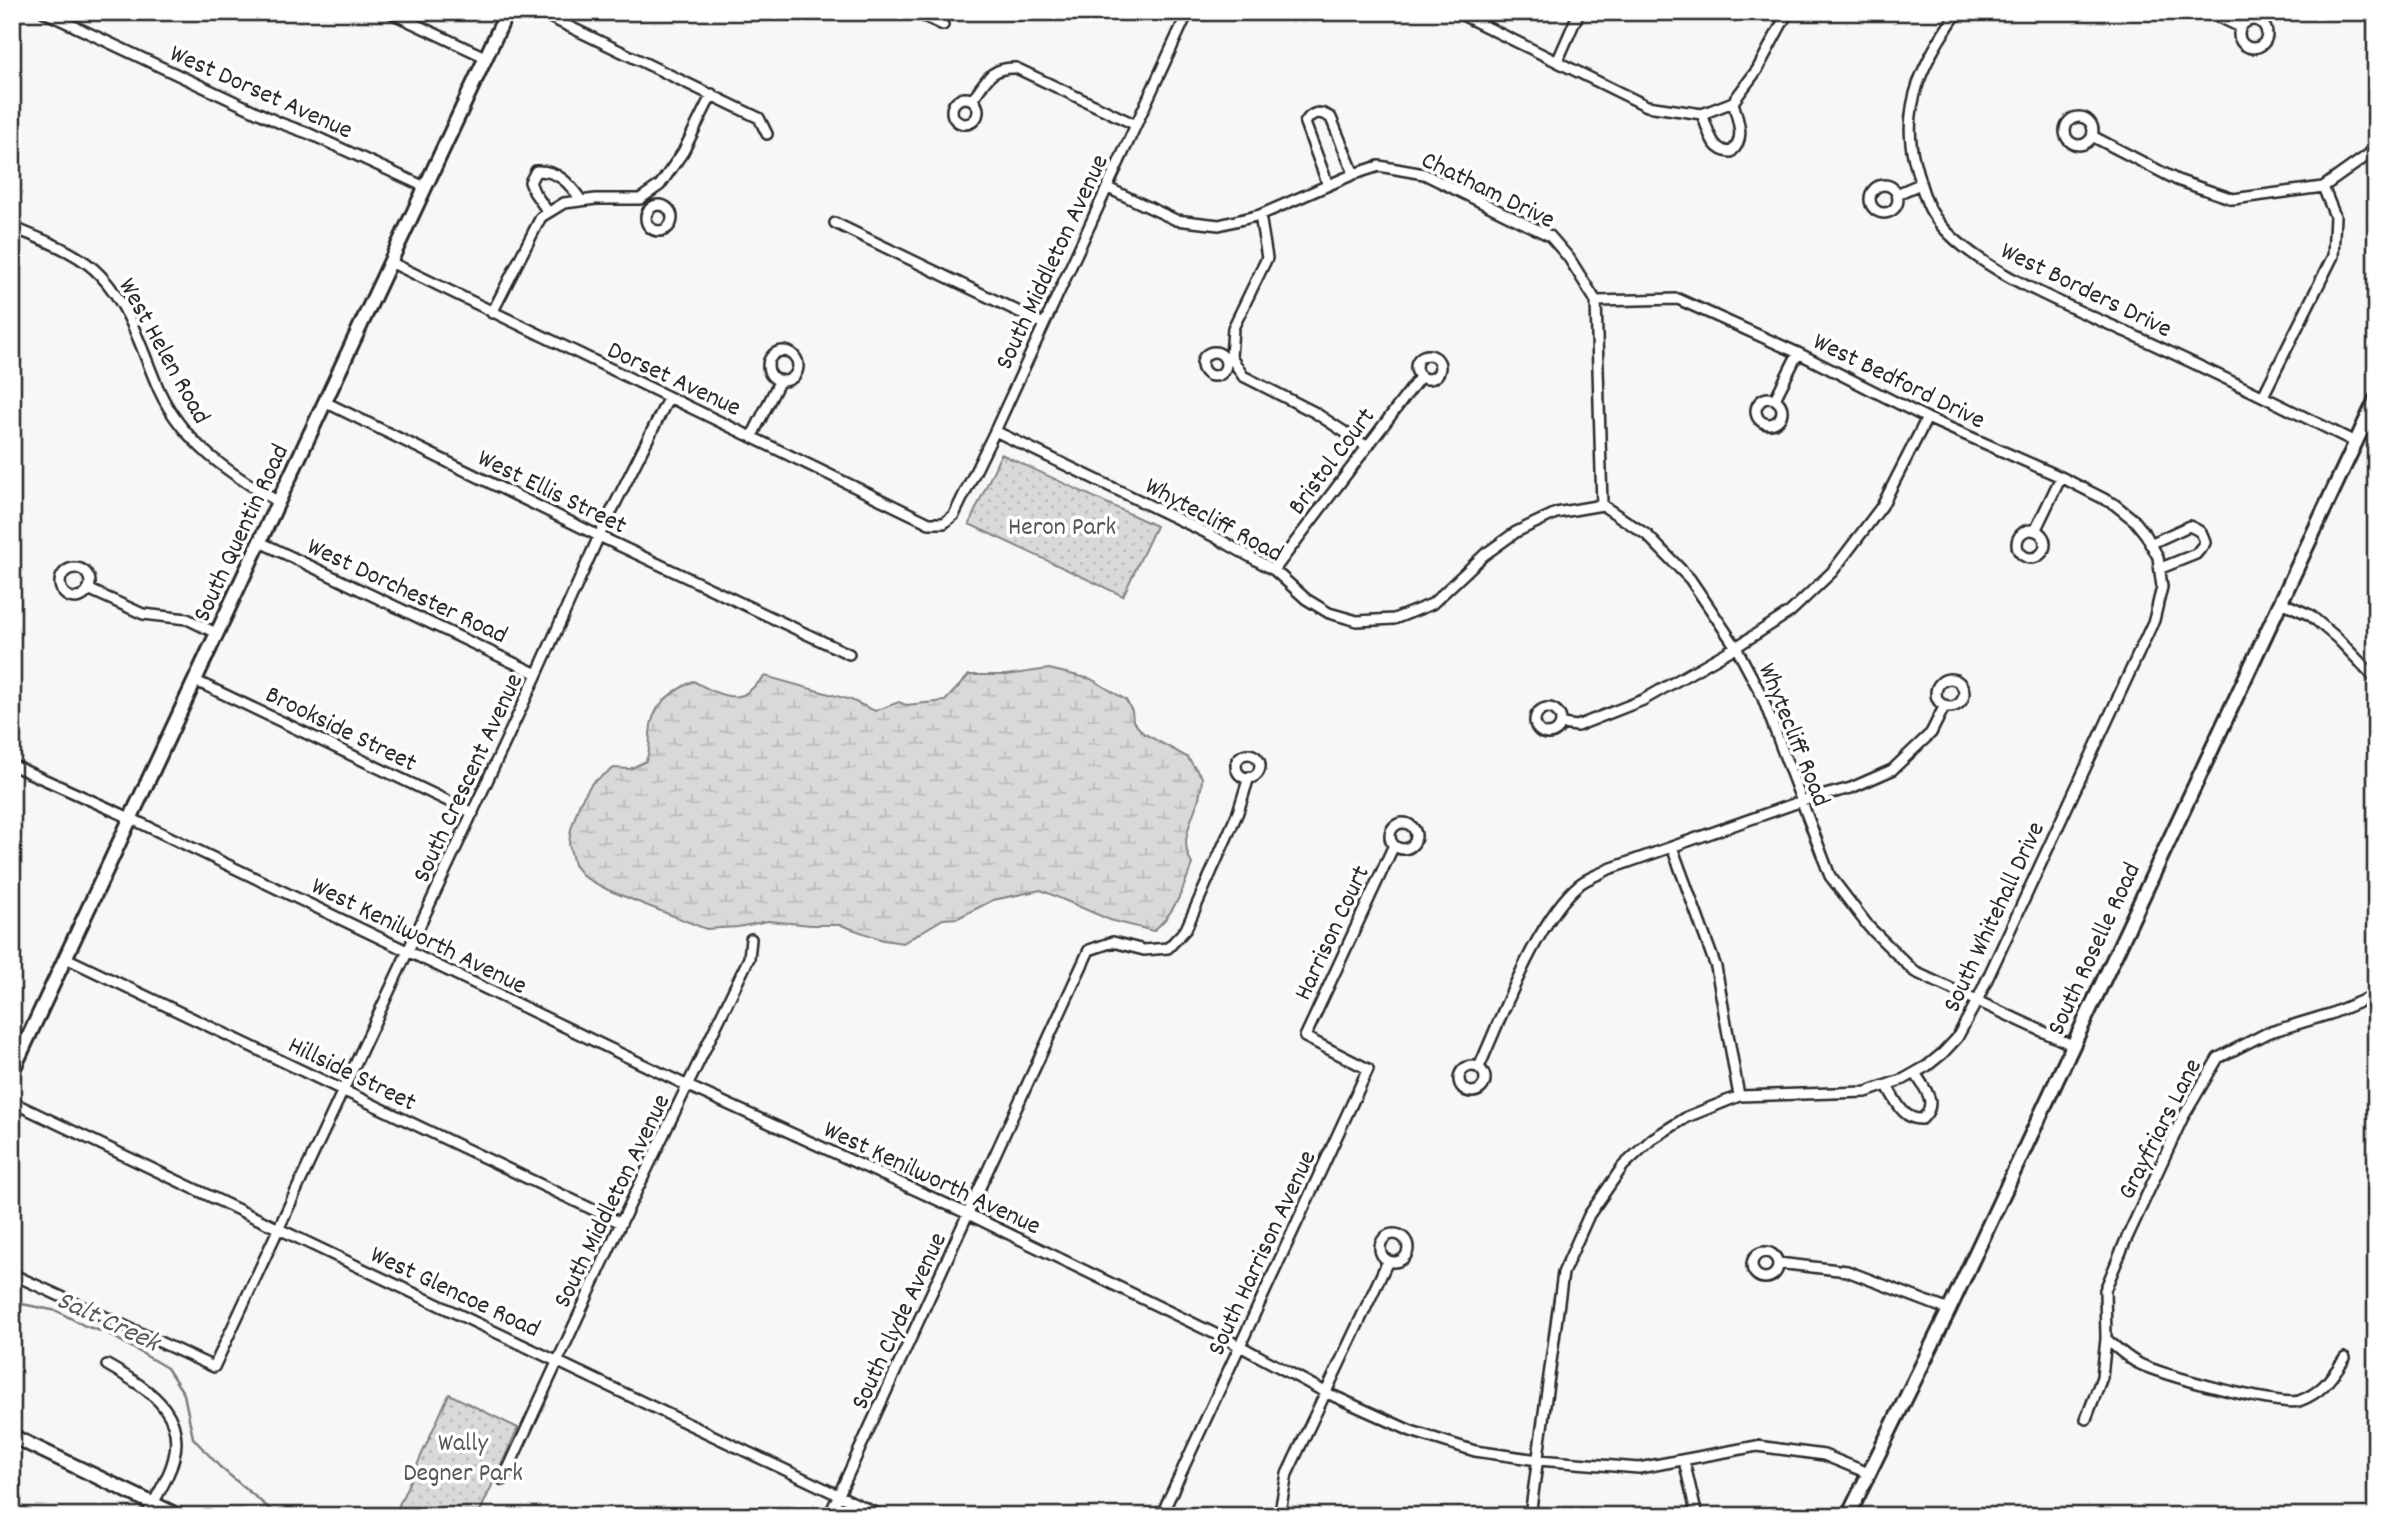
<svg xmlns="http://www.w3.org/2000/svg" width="2388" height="1528" viewBox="0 0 2388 1528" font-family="Dekko,sans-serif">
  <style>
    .wetland { fill: url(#wetland-marsh); stroke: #828282; stroke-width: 2 }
    .park { fill: url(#park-dots); stroke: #828282; stroke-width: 2 }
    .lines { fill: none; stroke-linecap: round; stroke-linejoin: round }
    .stream { stroke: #7b7b7b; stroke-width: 2.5 }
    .minor-casing { stroke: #2b2b2b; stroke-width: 14 }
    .secondary-casing { stroke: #2b2b2b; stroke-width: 18 }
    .minor { stroke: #fff; stroke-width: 9 }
    .secondary { stroke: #fff; stroke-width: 12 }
    .labels { text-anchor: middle; stroke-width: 7; stroke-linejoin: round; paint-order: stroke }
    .street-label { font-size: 26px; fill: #2b2b2b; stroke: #fff }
    .park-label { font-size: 26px; fill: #565656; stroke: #fff }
    .water-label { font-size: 28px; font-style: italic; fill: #5a5a5a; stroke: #fff }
  </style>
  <defs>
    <pattern id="wetland-marsh" width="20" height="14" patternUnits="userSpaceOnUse" patternTransform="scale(1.75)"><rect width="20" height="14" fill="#d9d9d9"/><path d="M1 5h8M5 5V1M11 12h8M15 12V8" fill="none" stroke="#bababa"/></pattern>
    <pattern id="park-dots" width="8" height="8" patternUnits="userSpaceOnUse" patternTransform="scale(1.75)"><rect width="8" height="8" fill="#d9d9d9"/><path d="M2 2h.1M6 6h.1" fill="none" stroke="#bababa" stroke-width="1.8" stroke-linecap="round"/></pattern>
  </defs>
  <rect width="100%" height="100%" fill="#f7f7f7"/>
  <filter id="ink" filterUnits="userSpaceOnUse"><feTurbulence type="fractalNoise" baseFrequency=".0143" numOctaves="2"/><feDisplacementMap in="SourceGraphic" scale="14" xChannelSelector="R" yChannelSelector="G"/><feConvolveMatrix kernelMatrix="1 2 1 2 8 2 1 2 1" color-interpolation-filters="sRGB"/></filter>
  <g filter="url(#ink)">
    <!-- wetland -->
    <path class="wetland" d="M 1049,669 L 1091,679 L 1126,700 L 1132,711 L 1133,721 L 1143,733 L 1187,757 L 1202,777 C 1203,809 1174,834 1192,864 C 1184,888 1174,915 1153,931 L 1110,920 L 1041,890 L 993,900 L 958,918 L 943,919 L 903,943 L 883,940 L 841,925 L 811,925 L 768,921 L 738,927 L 706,929 L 608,890 L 584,877 L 574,865 L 569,844 L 571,829 L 580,802 L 592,783 L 614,768 L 630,769 L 646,761 C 651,747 649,747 650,734 C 651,705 670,693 693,681 C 707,688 727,701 743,695 C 751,691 759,682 765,676 L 851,700 L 875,711 L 899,702 L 906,705 L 945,701 L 969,675 L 1006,675 Z"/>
    <!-- park -->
    <path class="park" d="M 1001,454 L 1156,526 L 1123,596 L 969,524 Z
      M 449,1394 L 518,1428 L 478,1516 L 394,1516 Z"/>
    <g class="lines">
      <!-- stream -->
      <path class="stream" d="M 12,1302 L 57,1311 L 85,1326 L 107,1333 L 167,1368 L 184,1394 L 193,1438 L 220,1467 L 278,1516"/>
      <!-- minor casing -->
      <g class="minor-casing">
        <path id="minor" d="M 44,12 L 280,123 L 310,134 L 425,187
          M 389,12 L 485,57
          M 539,12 L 759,118 L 767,134
          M 915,12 L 943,25
          M 1456,12 L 1647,106 L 1702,114 L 1733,102
          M 1958,12 C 1925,58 1899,106 1915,164 C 1919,179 1923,195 1930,209 C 1960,266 2077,309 2135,336 C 2209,370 2283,406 2355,442
          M 2208,12 L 2240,27
          M2239 34a14 14 0 1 1 28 0a14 14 0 1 1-28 0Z
          M 1558,60 L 1579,12
          M952 111a13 13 0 1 1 26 0a13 13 0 1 1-26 0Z
          M 973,99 C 986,80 991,67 1016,68 L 1136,125
          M 1733,102 L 1757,70 L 1788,12
          M 1702,114 C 1709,131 1711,151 1731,152 C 1747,139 1737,119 1733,102
          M2065 131a14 14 0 1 1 28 0a14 14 0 1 1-28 0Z
          M 2092,136 L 2177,180 L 2233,199 L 2323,187 L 2368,155 L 2376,146
          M 1328,185 L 1305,123 C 1311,112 1320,110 1331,118 L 1354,174
          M1870 199a14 14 0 1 1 28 0a14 14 0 1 1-28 0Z
          M 1108,188 L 1176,220 L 1219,225 L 1260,215 L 1354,174 L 1379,166 L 1424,174 L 1550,236 L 1569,258 L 1596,301 L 1602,505
          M 1897,194 L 1920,184
          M646 218a13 13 0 1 1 26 0a13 13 0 1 1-26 0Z
          M 548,212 L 534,192 L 530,182 L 536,171 C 558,170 569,183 581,200
          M 1260,215 L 1267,258 L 1233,328 L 1231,357 L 1243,376 L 1314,412 L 1366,446
          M 835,223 L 1044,324
          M 12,227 C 42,240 78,251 101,276 C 131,308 142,352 159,390 C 183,443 231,475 279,502
          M 390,262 L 923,520 L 929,523 L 944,523 L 954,515 L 995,431 L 1188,12
          M 492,313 L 541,217 L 564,203 L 596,199 L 640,199 L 660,185 L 683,152 L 712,94
          M768 366a15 15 0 1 1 30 0a15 15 0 1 1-30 0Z
          M1202 364a12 12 0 1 1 24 0a12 12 0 1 1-24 0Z
          M1416 367a12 12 0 1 1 24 0a12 12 0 1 1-24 0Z
          M 2263,396 L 2333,256 L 2335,216 L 2323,187
          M1756 411a13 13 0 1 1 26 0a13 13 0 1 1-26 0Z
          M 1775,399 L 1798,353
          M 325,402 L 599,536 L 849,654
          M 995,431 L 1213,536 L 1274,570 L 1306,599 L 1329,613 L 1357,621 L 1394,619 L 1432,604 L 1484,555 L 1516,532 L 1556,513 L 1602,505 L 1647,535 L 1690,579 L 1736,647 L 1762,696 L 1830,876 L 1869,927 L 1915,972 L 2072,1045
          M 752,436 L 780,380
          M2017 544a14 14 0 1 1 28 0a14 14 0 1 1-28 0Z
          M 2035,531 L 2061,477
          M 260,542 L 537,674
          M 2150,544 L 2189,526 C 2199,530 2203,532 2205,543 L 2196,554 L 2161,568
          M60 583a15 15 0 1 1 30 0a15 15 0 1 1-30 0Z
          M 1274,570 L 1420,377
          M 88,589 L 143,614 L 187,619 L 216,633
          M 2281,602 L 2310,615 L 2337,638 L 2376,679
          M1936 693a14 14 0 1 1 28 0a14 14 0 1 1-28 0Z
          M 194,680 L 473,813
          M1535 721a13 13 0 1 1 26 0a13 13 0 1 1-26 0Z
          M 1561,724 L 1577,726 L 1643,700 L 1736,647 L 1790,612 L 1832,572 L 1882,506 L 1927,418
          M1236 766a12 12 0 1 1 24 0a12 12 0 1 1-24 0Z
          M 12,765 L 130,818 L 688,1086 L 968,1214 L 1240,1346 L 1327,1393 L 1411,1431 L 1475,1451 L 1538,1460 L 1639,1468 L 1757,1446 L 1824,1455 L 1868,1473
          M1390 836a13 13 0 1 1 26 0a13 13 0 1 1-26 0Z
          M 1672,847 L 1716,967 L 1739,1096
          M 66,958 L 621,1223
          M1459 1079a13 13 0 1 1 26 0a13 13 0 1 1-26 0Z
          M 1479,1067 C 1502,1016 1537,919 1580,884 C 1588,878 1600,874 1609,869 L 1802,801 L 1851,788 L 1892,770 L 1931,733 L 1945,705
          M 1887,1086 C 1896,1101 1903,1120 1922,1119 C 1939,1103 1925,1089 1915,1073
          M 12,1102 L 882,1516
          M1380 1248a14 14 0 1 1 28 0a14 14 0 1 1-28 0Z
          M1752 1265a13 13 0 1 1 26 0a13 13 0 1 1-26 0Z
          M 1778,1263 L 1847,1271 L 1949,1310
          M 12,1274 L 214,1367 L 537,674 L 599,536 L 669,397
          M 2106,1339 C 2115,1346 2125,1356 2136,1362 C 2155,1374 2281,1407 2299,1401 C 2323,1392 2331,1378 2345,1358
          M 107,1365 C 153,1391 195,1418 167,1477 C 161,1490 153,1502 147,1516
          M 2086,1419 L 2102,1377 L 2106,1339 L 2105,1290 L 2125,1242 L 2182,1119 L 2218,1058 L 2267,1033 L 2330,1014 L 2376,995
          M 1684,1461 L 1697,1516
          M 503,1480 L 621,1223 L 749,958 L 751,939
          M 829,1516 L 1089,950 L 1113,942 L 1144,950 L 1168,948 L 1186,929 L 1238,812 L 1249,777
          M 1161,1516 L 1368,1069 L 1305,1037 L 1394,845
          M 1279,1516 L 1287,1474 L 1388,1261
          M 1530,1516 L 1563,1273 L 1589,1215 L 1623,1166 L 1652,1139 L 1687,1117 L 1739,1096 L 1866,1092 L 1904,1079 L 1927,1066 L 1943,1053 L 1957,1038 L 1977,1001 L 2154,620 L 2162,587 L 2158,557 L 2146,535 L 2134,520 L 2114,504 L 2061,477 L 1927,418 L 1798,353 L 1678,299 L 1596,301"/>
      </g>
      <!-- secondary casing -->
      <g class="secondary-casing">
        <path id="secondary" d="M 12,1072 L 507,12
          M 12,1436 L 179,1516
          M 1848,1516 L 1949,1310 L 2376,399"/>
      </g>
      <!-- minor -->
      <use href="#minor" class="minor"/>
      <!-- secondary -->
      <use href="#secondary" class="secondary"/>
    </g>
  </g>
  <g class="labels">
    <!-- street labels -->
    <g class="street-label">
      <text transform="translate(262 90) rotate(24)" y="9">West Dorset Avenue</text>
      <text transform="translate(1489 188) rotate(26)" y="9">Chatham Drive</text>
      <text transform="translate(1050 261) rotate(-65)" y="9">South Middleton Avenue</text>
      <text transform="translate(2087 288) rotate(26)" y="9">West Borders Drive</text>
      <text transform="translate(166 350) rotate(61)" y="9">West Helen Road</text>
      <text transform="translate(675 377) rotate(25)" y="9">Dorset Avenue</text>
      <text transform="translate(1900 379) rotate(26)" y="9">West Bedford Drive</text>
      <text transform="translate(1330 460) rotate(-53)" y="9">Bristol Court</text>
      <text transform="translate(553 490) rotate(26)" y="9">West Ellis Street</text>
      <text transform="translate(1215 518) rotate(28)" y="9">Whytecliff Road</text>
      <text transform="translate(239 532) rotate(-65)" y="9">South Quentin Road</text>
      <text transform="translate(408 589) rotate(25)" y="9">West Dorchester Road</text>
      <text transform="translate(342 727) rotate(26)" y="9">Brookside Street</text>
      <text transform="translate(1796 734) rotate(68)" y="9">Whytecliff Road</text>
      <text transform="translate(466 777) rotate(-65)" y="9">South Crescent Avenue</text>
      <text transform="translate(1992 916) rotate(-65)" y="9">South Whitehall Drive</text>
      <text transform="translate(1330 932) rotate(-65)" y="9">Harrison Court</text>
      <text transform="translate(420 934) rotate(26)" y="9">West Kenilworth Avenue</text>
      <text transform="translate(2092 948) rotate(-65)" y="9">South Roselle Road</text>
      <text transform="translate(353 1072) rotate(26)" y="9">Hillside Street</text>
      <text transform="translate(2158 1128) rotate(-63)" y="9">Grayfriars Lane</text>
      <text transform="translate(933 1176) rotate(25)" y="9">West Kenilworth Avenue</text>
      <text transform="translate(610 1200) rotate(-64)" y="9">South Middleton Avenue</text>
      <text transform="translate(1260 1252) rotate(-65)" y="9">South Harrison Avenue</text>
      <text transform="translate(456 1290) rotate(25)" y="9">West Glencoe Road</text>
      <text transform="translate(897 1320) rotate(-65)" y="9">South Clyde Avenue</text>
    </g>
    <!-- park labels -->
    <g class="park-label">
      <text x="1062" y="534">Heron Park</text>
      <text x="463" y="1450">Wally<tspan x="463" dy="30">Degner Park</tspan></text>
    </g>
    <!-- water labels -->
    <g class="water-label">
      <text transform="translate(109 1319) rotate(25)" y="10">Salt Creek</text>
    </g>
  </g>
  <!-- margin -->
  <rect width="2388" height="1528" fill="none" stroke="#fff" stroke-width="42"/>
  <rect x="21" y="21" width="2346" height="1486" fill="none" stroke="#2b2b2b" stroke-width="2.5" filter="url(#ink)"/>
</svg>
